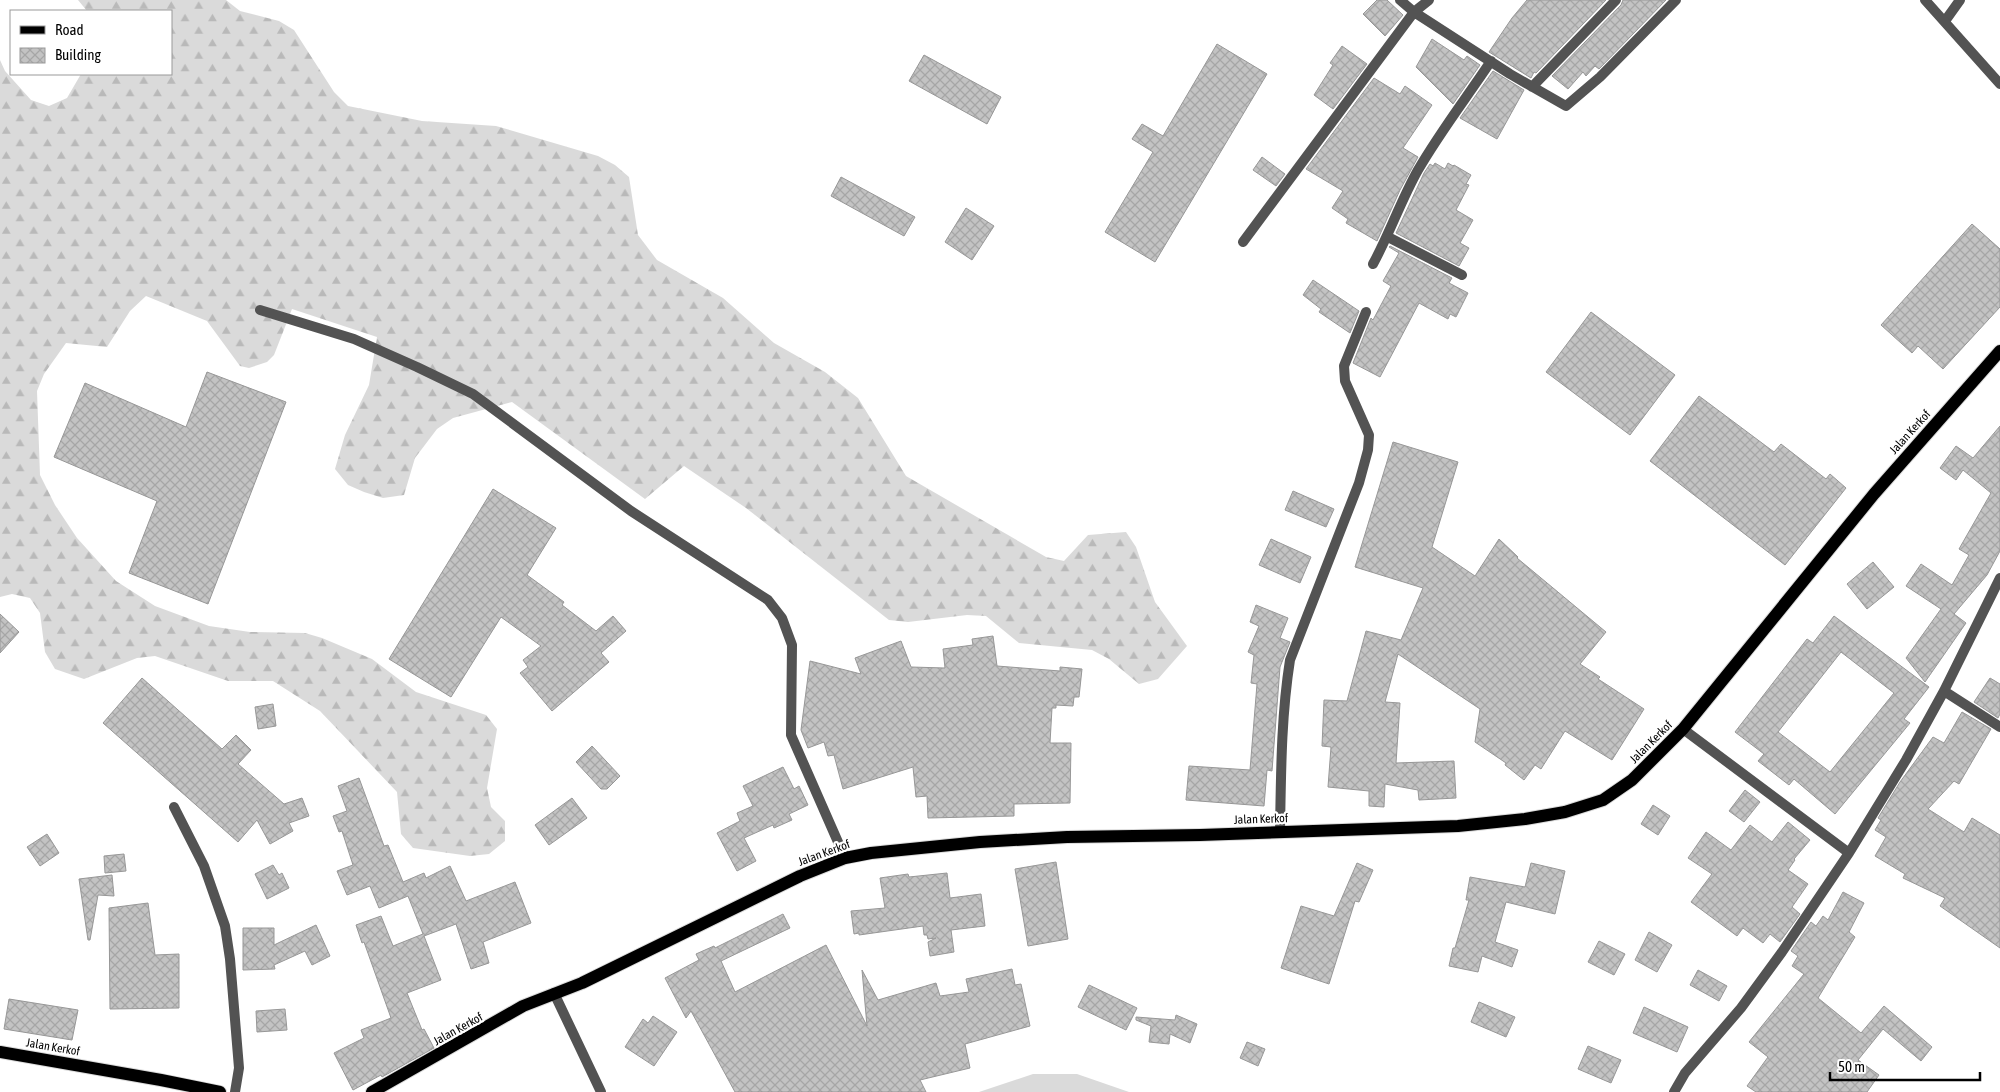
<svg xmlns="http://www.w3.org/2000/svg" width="2000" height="1092" viewBox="0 0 2000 1092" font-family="'Asap Condensed',sans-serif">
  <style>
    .green { fill: #dadada }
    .forest { fill: url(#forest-firs) }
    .building { fill: url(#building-cross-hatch); stroke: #979797; fill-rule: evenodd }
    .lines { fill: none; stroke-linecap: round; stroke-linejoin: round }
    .primary-casing { stroke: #dbdbdb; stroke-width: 14 }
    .minor { stroke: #535353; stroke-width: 10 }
    .tertiary { stroke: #535353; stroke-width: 10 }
    .primary { stroke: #000; stroke-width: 12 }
    .labels { text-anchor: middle; stroke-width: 4.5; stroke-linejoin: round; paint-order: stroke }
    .street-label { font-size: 12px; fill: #000; stroke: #fff }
  </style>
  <defs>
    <pattern id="forest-firs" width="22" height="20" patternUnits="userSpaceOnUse" patternTransform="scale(1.25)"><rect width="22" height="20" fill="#dadada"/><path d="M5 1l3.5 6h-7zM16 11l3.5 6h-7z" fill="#b9b9b9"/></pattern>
    <pattern id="building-cross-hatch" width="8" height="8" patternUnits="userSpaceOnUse" patternTransform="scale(1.25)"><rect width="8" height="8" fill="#c3c3c3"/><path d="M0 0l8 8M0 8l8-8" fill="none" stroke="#a6a6a6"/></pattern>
  </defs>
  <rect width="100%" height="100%" fill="#fff"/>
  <!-- green -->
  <path class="green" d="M 1033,1074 L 1077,1074 L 1129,1092 L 979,1092 Z"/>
  <!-- forest -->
  <path class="forest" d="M 78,0 L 226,0 L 240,11 L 279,21 L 294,30 L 334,92 L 348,106 L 422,121 L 496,126 L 598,156 L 615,165 L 629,177 L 638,235 L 657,260 L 723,298 L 774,343 L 825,372 L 858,398 L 906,476 L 1046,557 L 1064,561 L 1088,535 L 1126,532 L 1136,547 L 1155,602 L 1187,646 L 1158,679 L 1139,684 L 1109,659 L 1092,650 L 1019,643 L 986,616 L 967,615 L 908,622 L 889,620 L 746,508 L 684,466 L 645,499 L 512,402 L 453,418 L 437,429 L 415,458 L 404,495 L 383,498 L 364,492 L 348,485 L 335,469 L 345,435 L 369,385 L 377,337 L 292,309 L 274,355 L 267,362 L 249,368 L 240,366 L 207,321 L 146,296 L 130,311 L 107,347 L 66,343 L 44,374 L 37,391 L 40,475 L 55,505 L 77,538 L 116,581 L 155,606 L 209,626 L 250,632 L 305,633 L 322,638 L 372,659 L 416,692 L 486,715 L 497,729 L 487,788 L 491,807 L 505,821 L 505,841 L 489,854 L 470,856 L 413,848 L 401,834 L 397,792 L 320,711 L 273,681 L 228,681 L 155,656 L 137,658 L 84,679 L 55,669 L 45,652 L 40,613 L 30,598 L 12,594 L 0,597 L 0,60 L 5,71 L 31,100 L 49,106 L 67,98 L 81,74 L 171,74 L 171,11 L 87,11 Z"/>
  <!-- building -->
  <path class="building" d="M 1377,0 L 1387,0 L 1403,15 L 1385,36 L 1363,14 Z
    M 1527,0 L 1606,0 L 1536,73 L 1534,72 L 1531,78 L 1489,52 L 1512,18 Z
    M 1623,0 L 1666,0 L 1599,69 L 1595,66 L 1586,76 L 1583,72 L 1568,89 L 1552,76 L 1621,5 Z
    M 1432,39 L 1464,60 L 1467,56 L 1480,65 L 1453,104 L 1416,67 Z
    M 1217,44 L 1267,74 L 1155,262 L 1105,232 L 1153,152 L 1132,139 L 1142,124 L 1163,136 Z
    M 1342,46 L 1367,64 L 1333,109 L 1314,95 L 1333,65 L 1330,63 Z
    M 924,55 L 1001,97 L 987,124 L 909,81 Z
    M 1493,71 L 1524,90 L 1497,139 L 1460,118 Z
    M 1374,78 L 1400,94 L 1405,86 L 1432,105 L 1403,148 L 1418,157 L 1400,190 L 1377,241 L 1346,223 L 1348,219 L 1332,208 L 1343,191 L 1306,169 Z
    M 1262,157 L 1285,174 L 1276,186 L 1253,170 Z
    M 1435,163 L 1445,169 L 1448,163 L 1453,166 L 1454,165 L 1471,175 L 1466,184 L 1469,185 L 1456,210 L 1473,220 L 1460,243 L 1469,248 L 1459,266 L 1396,233 L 1424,173 L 1430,164 L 1433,166 Z
    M 841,177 L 915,217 L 904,236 L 831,196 Z
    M 966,208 L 994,226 L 972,260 L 945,242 Z
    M 1972,224 L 2000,249 L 2000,307 L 1943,369 L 1918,346 L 1912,353 L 1881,325 Z
    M 1390,246 L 1452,278 L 1449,283 L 1468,293 L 1456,317 L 1450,314 L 1448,319 L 1419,303 L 1380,377 L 1353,363 L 1371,318 L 1373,320 L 1391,286 L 1383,281 L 1399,253 L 1389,247 Z
    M 1313,280 L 1359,311 L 1350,333 L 1319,312 L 1321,309 L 1303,295 Z
    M 1591,312 L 1675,375 L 1630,435 L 1546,372 Z
    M 207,372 L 286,402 L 208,604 L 129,573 L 157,501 L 54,457 L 85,383 L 186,427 Z
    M 1699,396 L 1774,452 L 1781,444 L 1826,479 L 1830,474 L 1846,488 L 1785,565 L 1650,461 Z
    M 2000,426 L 2000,551 L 1987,575 L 1954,614 L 1966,623 L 1925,682 L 1906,658 L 1941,609 L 1906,586 L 1921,564 L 1952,585 L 1969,555 L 1959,549 L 1991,493 L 1963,470 L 1956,480 L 1940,468 L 1956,446 L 1973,458 Z
    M 1393,442 L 1458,462 L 1432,547 L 1475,576 L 1499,539 L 1518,557 L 1517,558 L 1606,632 L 1580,664 L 1600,677 L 1598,679 L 1644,709 L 1612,760 L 1565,731 L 1541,769 L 1535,765 L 1524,780 L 1505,765 L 1506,763 L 1475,742 L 1480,709 L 1398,654 L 1385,702 L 1400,703 L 1396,763 L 1454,761 L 1456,798 L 1419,800 L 1418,790 L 1385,784 L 1384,807 L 1369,806 L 1369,791 L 1328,787 L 1331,747 L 1322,746 L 1324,700 L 1347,701 L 1366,631 L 1401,640 L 1423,588 L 1355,567 Z
    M 493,489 L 556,528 L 527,575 L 564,602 L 562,605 L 596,631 L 613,616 L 626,631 L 601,653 L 609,662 L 552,711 L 520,673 L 528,667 L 523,660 L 541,646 L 501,617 L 451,697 L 389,659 Z
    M 1293,491 L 1334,509 L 1326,527 L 1285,510 Z
    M 1271,539 L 1311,557 L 1300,583 L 1259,565 Z
    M 1873,562 L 1894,587 L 1867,609 L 1847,584 Z
    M 1256,605 L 1288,618 L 1280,638 L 1290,642 L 1280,667 L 1272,771 L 1267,770 L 1264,806 L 1186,800 L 1189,766 L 1250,770 L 1257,684 L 1251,683 L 1254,655 L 1248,652 L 1259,626 L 1250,622 Z
    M 0,614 L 19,632 L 0,653 Z
    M 1834,616 L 1929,687 L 1904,719 L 1910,723 L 1835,814 L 1794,779 L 1789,785 L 1758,761 L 1764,754 L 1735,732 L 1807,639 L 1813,643 ZM 1841,652 L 1894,693 L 1830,772 L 1778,732 Z
    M 993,636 L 997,666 L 1060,671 L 1060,667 L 1082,669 L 1079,697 L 1074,697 L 1073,706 L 1056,705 L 1056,708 L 1052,708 L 1050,743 L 1071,743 L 1070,803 L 1014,804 L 1014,816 L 928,818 L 927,796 L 916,797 L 913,767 L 843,789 L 834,755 L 828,756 L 824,742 L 808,748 L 801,730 L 810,661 L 861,674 L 855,658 L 901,641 L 911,667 L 945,668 L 943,649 L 973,645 L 972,639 Z
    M 142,678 L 222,749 L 236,735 L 251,750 L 238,764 L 284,804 L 302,798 L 309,816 L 289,823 L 293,831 L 270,844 L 257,820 L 238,842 L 103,723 Z
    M 1990,678 L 2000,684 L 2000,714 L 1998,718 L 1974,702 Z
    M 273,704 L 276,726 L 258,729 L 255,707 Z
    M 1962,712 L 1991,729 L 1959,784 L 1954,781 L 1928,809 L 1964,832 L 1972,818 L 2000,835 L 2000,948 L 1940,906 L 1945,898 L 1903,878 L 1905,874 L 1875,856 L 1886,837 L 1875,830 L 1881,820 L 1878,818 L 1900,782 L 1933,737 L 1944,743 Z
    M 592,746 L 620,776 L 607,789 L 601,789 L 576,762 Z
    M 783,767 L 794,789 L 799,786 L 808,805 L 789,814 L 792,820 L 774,828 L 773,825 L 744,838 L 756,861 L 737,871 L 717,833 L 740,821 L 737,813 L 753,806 L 743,786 Z
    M 359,778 L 384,846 L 388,845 L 403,882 L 424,873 L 426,878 L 450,866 L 466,901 L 515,882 L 531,923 L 483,942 L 489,963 L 471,969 L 456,924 L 424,936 L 441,980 L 407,993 L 422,1030 L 424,1029 L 434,1048 L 382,1077 L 381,1075 L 353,1090 L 334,1053 L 364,1038 L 361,1030 L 391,1018 L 364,942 L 362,943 L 356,925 L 381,916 L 393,946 L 423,934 L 408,896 L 379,908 L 370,886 L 347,895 L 337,871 L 353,865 L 342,831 L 339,832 L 333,816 L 347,811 L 338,786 Z
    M 1745,790 L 1760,802 L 1744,822 L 1729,811 Z
    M 572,798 L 587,818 L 549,845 L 535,825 Z
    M 1653,805 L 1670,816 L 1658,835 L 1641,824 Z
    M 1788,822 L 1810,840 L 1794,859 L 1795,860 L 1788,870 L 1808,884 L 1792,907 L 1800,914 L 1780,942 L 1770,934 L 1763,943 L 1743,928 L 1737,936 L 1691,902 L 1712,874 L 1688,858 L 1706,832 L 1731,850 L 1750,825 L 1772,842 Z
    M 47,834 L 59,853 L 40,866 L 27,847 Z
    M 124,854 L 126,871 L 105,873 L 104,856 Z
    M 1056,862 L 1068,939 L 1028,946 L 1015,869 Z
    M 1357,863 L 1373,870 L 1359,902 L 1355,901 L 1329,984 L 1281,968 L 1301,906 L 1334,916 Z
    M 1531,863 L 1565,871 L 1555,914 L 1506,902 L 1495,942 L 1518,950 L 1512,967 L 1482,956 L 1478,972 L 1449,966 L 1453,948 L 1455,948 L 1469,900 L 1466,900 L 1470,877 L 1525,887 Z
    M 273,865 L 279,875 L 282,873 L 289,888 L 267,899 L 255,874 Z
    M 947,873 L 950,898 L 981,894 L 985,926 L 951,930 L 954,952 L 930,956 L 928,942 L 936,938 L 928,939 L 927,935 L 924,935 L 923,926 L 859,935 L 859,933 L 854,934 L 851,911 L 885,908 L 880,878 L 908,874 L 909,877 Z
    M 112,875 L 114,896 L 98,895 L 90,940 L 88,940 L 79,879 Z
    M 1843,892 L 1864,903 L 1849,932 L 1855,937 L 1818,998 L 1861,1033 L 1884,1006 L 1932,1047 L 1921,1061 L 1883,1029 L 1858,1060 L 1879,1075 L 1867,1092 L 1756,1092 L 1747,1086 L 1768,1057 L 1749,1042 L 1804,974 L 1792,966 L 1798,956 L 1791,951 L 1811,922 L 1816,926 L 1823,916 L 1828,920 Z
    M 148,903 L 155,955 L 179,954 L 179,1008 L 110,1009 L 109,908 Z
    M 783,914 L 790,928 L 721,961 L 735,992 L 826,945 L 867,1026 L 862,970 L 878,1000 L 936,983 L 940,996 L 969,992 L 966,979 L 1012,969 L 1015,985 L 1021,984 L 1030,1026 L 965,1044 L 970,1068 L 920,1080 L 926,1092 L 735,1092 L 691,1011 L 686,1018 L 665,978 L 699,960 L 696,954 L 714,946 L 715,948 Z
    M 316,925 L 330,956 L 312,965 L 305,951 L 274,965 L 275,969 L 243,970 L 243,928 L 274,928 L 274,945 Z
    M 1649,932 L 1672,945 L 1657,972 L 1635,960 Z
    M 1599,941 L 1625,954 L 1614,975 L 1588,962 Z
    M 1698,970 L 1727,986 L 1719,1001 L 1690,985 Z
    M 1089,985 L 1137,1008 L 1126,1030 L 1078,1007 Z
    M 9,999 L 78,1010 L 72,1040 L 4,1029 Z
    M 1479,1002 L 1515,1017 L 1506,1037 L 1471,1022 Z
    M 1644,1007 L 1688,1027 L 1677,1052 L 1633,1033 Z
    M 285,1009 L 287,1030 L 257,1032 L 256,1011 Z
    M 1176,1015 L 1197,1024 L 1190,1043 L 1170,1034 L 1169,1044 L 1149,1042 L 1151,1026 L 1136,1020 L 1136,1017 L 1175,1020 Z
    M 653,1016 L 677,1032 L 654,1066 L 625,1047 L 643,1019 L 648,1023 Z
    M 1247,1042 L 1265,1049 L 1258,1066 L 1240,1058 Z
    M 1588,1046 L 1621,1060 L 1611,1083 L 1578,1069 Z"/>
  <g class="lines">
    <!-- primary casing -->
    <g class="primary-casing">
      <path id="primary" d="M 0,1052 L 161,1080 L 220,1092
        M 372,1092 L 523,1006 L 582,983 L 800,876 L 845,858 L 871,853 L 980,842 L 1067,837 L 1200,835 L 1458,826 L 1525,819 L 1565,812 L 1603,800 L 1632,780 L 1683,729 L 1874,494 L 2000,351"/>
    </g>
    <!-- minor -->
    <path class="minor" d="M 1400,0 L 1414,12 L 1510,74 L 1566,106 L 1600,77 L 1676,0
      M 1945,21 L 1960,0
      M 1532,87 L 1616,0
      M 1388,237 L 1462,275
      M 1243,242 L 1414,12 L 1429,0
      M 1373,264 C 1390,233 1401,200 1418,170 C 1440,132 1467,97 1491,61
      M 260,310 L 354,339 L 417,367 L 473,394 L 631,511 L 768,600 L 782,618 L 792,645 L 791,735 L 845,858
      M 1944,691 L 2000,727
      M 1683,729 L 1849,853
      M 174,807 L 204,866 L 225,926 L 230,959 L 239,1068 L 235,1092
      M 1280,832 C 1281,775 1281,717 1290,660 L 1359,483 L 1368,450 L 1369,435 L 1345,381 L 1344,366 L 1366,312
      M 554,993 L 601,1092
      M 1674,1092 L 1685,1073 L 1741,1008 L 1782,952 L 1849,853 L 1906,760 L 1944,691 L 2000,578"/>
    <!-- tertiary -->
    <path class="tertiary" d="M 1925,0 L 2000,84"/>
    <!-- primary -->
    <use href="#primary" class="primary"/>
  </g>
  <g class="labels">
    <!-- street labels -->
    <g class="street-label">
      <text transform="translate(1910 432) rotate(-48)" y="4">Jalan Kerkof</text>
      <text transform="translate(1651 742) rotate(-45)" y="4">Jalan Kerkof</text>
      <text transform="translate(1261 819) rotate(-2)" y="4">Jalan Kerkof</text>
      <text transform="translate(824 853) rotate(-20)" y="4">Jalan Kerkof</text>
      <text transform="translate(458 1029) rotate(-29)" y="4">Jalan Kerkof</text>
      <text transform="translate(53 1047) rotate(10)" y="4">Jalan Kerkof</text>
    </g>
  </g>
  <!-- legend -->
  <rect x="10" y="10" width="162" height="65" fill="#ffffff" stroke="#999999"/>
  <rect x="20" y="26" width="25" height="8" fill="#000000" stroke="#999999"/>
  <text x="55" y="35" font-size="15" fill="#000000">Road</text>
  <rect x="20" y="48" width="25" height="15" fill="url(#building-cross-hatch)" stroke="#999999"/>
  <text x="55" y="60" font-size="15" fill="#000000">Building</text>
  <!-- scale -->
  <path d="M1830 1072v8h150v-8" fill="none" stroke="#000000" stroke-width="2.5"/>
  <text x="1838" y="1072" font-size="15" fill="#000000" stroke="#ffffff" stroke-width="4" paint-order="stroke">50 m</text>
</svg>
